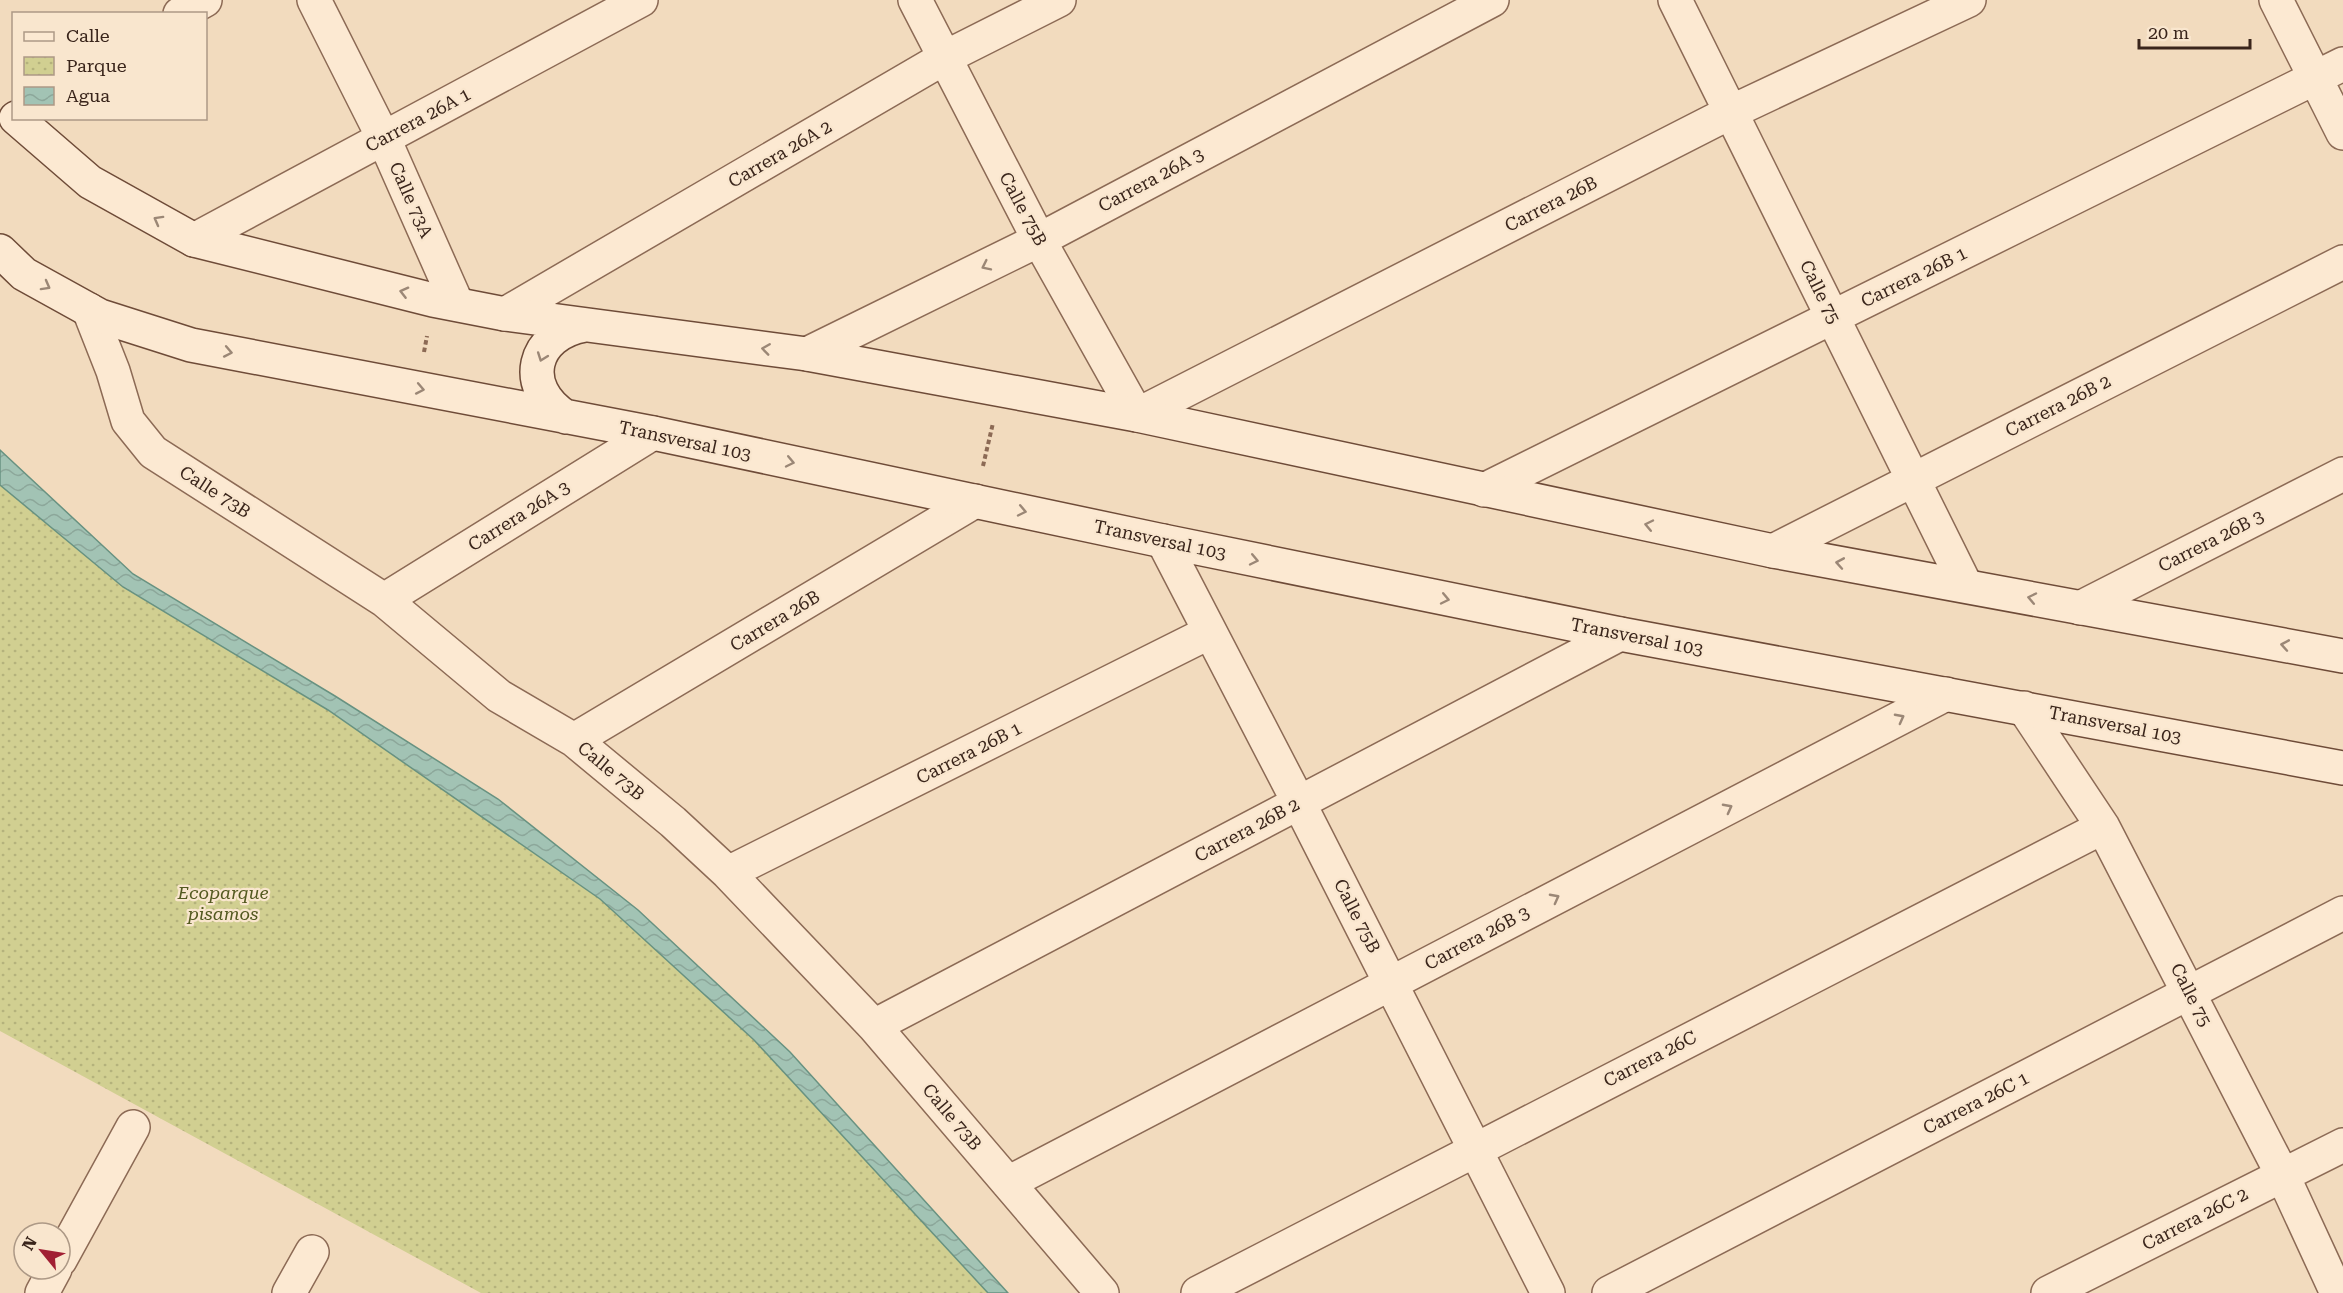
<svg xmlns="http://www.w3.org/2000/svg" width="2343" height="1293" viewBox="0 0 2343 1293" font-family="'Roboto Serif',serif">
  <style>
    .park { fill: url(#park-dots) }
    .water { fill: url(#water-waves); stroke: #689281; stroke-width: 1.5 }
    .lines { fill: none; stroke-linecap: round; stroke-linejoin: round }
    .street-casing { stroke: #8c6a55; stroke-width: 36 }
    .secondary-casing { stroke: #6e4b38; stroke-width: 36 }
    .path { stroke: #8c6a55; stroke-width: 4; stroke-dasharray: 4.5 3; stroke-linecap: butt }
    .street { stroke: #fce9d2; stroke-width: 33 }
    .secondary { stroke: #fce9d2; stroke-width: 33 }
    .oneway { stroke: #9b8776 }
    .labels { text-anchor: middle; stroke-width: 4.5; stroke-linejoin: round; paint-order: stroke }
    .street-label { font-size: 18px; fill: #3a251b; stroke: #f9e6ce }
    .park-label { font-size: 18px; font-style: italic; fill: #53591f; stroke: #f9e6ce }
  </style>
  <defs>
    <pattern id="park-dots" width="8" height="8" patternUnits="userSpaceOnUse" patternTransform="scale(1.5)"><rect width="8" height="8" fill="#d1cf91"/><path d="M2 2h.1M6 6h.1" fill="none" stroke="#b4b27c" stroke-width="1.8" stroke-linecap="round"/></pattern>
    <pattern id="water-waves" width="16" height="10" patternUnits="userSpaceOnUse" patternTransform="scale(1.5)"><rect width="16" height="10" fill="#a2c3b4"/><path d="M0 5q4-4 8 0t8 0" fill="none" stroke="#8ca79a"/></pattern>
  </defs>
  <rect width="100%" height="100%" fill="#f2dbbe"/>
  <!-- park -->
  <path class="park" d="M 0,485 L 123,587 L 328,710 L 600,899 L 754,1040 L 988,1293 L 481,1293 L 0,1031 Z"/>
  <!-- water -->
  <path class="water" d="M 0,450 L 133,574 L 335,696 L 498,799 L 638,910 L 790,1052 L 1008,1293 L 988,1293 L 754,1040 L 600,899 L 328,710 L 123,587 L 0,485 Z"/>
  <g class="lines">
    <!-- street casing -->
    <g class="street-casing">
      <path id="street" d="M 314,0 L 384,139 L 457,304
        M 915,0 L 1039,240 L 1137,415 L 1731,112 L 1969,0
        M 1675,0 L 1965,584
        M 2276,0 L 2343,133
        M 180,14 L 205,0
        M 194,240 L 641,0
        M 89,310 L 113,371 L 128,421 L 153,452 L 384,600 L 499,696 L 574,740 L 673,822 L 728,873 L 874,1026 L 1102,1293
        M 505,314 L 944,58 L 1059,0
        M 807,354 L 1039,240 L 1492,0
        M 1484,490 L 2343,64
        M 1163,541 L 1299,803 L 1548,1293
        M 1773,551 L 2343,262
        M 384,600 L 653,433
        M 2080,608 L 2343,474
        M 2024,708 L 2103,827 L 2283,1176 L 2337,1293
        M 574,740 L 975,501
        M 728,873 L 1210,632
        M 874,1026 L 1620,634
        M 1008,1183 L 1946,694
        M 60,1260 L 133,1127
        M 42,1293 L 55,1269
        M 289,1293 L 312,1252
        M 1198,1293 L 2103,827
        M 1609,1293 L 2343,913
        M 2048,1293 L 2343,1145"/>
    </g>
    <!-- secondary casing -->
    <g class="secondary-casing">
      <path id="secondary" d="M 16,118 L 90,182 L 194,240 L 433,300 L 505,314 L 807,354 L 1137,415 L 1773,551 L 2343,656
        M 0,251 L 24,274 L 100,316 L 191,345 L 653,433 L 1163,541 L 1620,634 L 2343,768
        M 566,417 C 519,387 532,334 585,325"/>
    </g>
    <!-- path -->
    <path class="path" d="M 424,352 L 427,336
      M 983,466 L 993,423"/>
    <!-- street -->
    <use href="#street" class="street"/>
    <!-- secondary -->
    <use href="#secondary" class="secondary"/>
  </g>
  <!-- one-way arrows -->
  <defs><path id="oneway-chevron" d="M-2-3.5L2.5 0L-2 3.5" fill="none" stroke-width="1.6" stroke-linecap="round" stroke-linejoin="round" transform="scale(1.5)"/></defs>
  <g class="oneway">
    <use href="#oneway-chevron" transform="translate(158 220) rotate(-151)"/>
    <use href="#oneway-chevron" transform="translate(986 266) rotate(154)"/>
    <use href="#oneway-chevron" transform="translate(46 286) rotate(29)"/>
    <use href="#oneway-chevron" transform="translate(404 292) rotate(-166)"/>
    <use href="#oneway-chevron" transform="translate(766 349) rotate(-172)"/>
    <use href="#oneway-chevron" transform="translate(228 352) rotate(11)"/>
    <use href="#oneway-chevron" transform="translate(542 357) rotate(110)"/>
    <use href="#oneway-chevron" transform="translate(420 389) rotate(11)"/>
    <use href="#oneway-chevron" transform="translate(790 462) rotate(12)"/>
    <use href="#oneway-chevron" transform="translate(1022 511) rotate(12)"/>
    <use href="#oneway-chevron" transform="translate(1649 525) rotate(-168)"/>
    <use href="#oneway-chevron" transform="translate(1254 560) rotate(12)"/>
    <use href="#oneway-chevron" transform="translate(1840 563) rotate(-170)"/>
    <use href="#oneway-chevron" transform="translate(2032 598) rotate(-168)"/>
    <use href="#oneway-chevron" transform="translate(1445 599) rotate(12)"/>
    <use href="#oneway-chevron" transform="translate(2285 645) rotate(-170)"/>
    <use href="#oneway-chevron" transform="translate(1900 718) rotate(-28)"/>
    <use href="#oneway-chevron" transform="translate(1728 808) rotate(-28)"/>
    <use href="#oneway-chevron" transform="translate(1555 898) rotate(-28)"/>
  </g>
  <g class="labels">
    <!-- street labels -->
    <g class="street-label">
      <text transform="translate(418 120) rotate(-28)" y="6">Carrera 26A 1</text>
      <text transform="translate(780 154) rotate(-30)" y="6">Carrera 26A 2</text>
      <text transform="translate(1151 180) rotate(-28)" y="6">Carrera 26A 3</text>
      <text transform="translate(411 200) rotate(66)" y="6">Calle 73A</text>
      <text transform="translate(1551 204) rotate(-27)" y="6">Carrera 26B</text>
      <text transform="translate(1023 209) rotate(62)" y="6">Calle 75B</text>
      <text transform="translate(1914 277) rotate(-26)" y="6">Carrera 26B 1</text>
      <text transform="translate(1820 292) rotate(64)" y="6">Calle 75</text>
      <text transform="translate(2058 406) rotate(-27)" y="6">Carrera 26B 2</text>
      <text transform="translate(685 441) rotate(12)" y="6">Transversal 103</text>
      <text transform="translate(215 492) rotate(33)" y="6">Calle 73B</text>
      <text transform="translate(519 516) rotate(-32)" y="6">Carrera 26A 3</text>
      <text transform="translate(1160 540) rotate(12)" y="6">Transversal 103</text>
      <text transform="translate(2211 541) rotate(-27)" y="6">Carrera 26B 3</text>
      <text transform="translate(775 621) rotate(-31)" y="6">Carrera 26B</text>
      <text transform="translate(1637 637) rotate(11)" y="6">Transversal 103</text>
      <text transform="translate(2115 725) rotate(11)" y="6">Transversal 103</text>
      <text transform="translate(969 753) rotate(-27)" y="6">Carrera 26B 1</text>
      <text transform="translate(611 771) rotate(40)" y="6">Calle 73B</text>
      <text transform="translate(1247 830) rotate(-28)" y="6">Carrera 26B 2</text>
      <text transform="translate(1357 916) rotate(63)" y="6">Calle 75B</text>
      <text transform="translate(1477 938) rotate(-28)" y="6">Carrera 26B 3</text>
      <text transform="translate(2191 995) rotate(63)" y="6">Calle 75</text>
      <text transform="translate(1650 1059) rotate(-27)" y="6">Carrera 26C</text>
      <text transform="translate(1976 1103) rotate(-27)" y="6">Carrera 26C 1</text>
      <text transform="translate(952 1117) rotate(50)" y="6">Calle 73B</text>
      <text transform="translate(2195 1219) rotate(-27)" y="6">Carrera 26C 2</text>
    </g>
    <!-- park labels -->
    <g class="park-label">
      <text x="223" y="899">Ecoparque<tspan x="223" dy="21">pisamos</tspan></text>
    </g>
  </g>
  <!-- legend -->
  <rect x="12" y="12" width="195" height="108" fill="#f9e6ce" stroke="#ad9986" stroke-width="1.5"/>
  <rect x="24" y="32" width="30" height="9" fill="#fce9d2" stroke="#ad9986" stroke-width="1.5"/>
  <text x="66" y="42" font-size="18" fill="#3a251b">Calle</text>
  <rect x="24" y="57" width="30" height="18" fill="url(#park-dots)" stroke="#ad9986" stroke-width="1.5"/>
  <text x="66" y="72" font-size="18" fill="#3a251b">Parque</text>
  <rect x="24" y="87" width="30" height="18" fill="url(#water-waves)" stroke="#ad9986" stroke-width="1.5"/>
  <text x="66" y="102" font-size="18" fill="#3a251b">Agua</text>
  <!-- north arrow -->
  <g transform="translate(42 1251) rotate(300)"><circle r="28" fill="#f9e6ce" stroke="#ad9986" stroke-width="1.5"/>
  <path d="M0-4.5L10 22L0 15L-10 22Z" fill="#a11f33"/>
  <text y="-9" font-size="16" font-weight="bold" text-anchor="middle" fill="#3a251b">N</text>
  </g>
  <!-- scale -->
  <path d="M2139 39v9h111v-9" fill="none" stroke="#3a251b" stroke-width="3"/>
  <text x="2148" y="39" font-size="18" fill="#3a251b" stroke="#f9e6ce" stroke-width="4.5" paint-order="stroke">20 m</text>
</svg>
